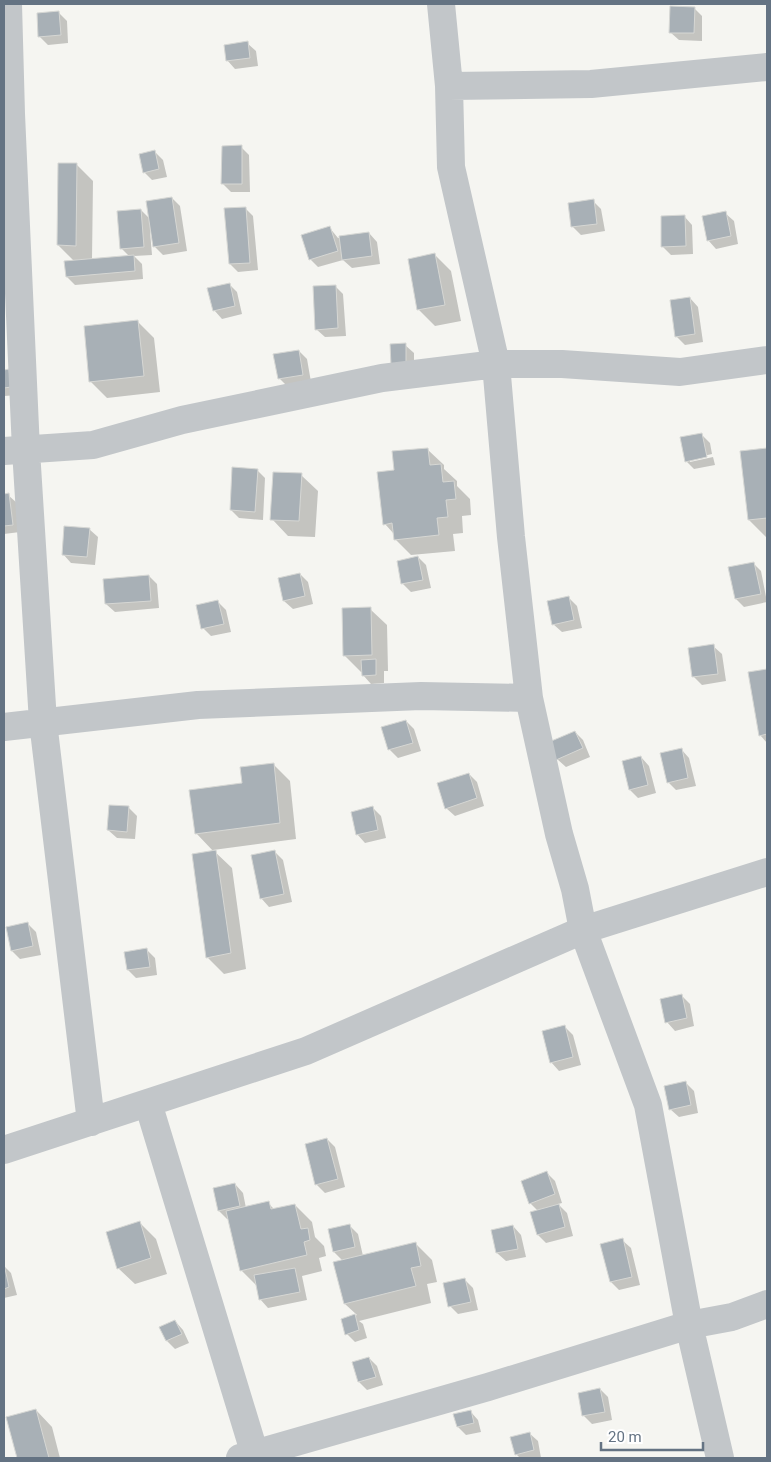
<svg xmlns="http://www.w3.org/2000/svg" width="771" height="1462" viewBox="0 0 771 1462" font-family="Roboto,sans-serif">
  <style>
    .shadow { fill: #0003 }
    .building { fill: #a8b0b6; stroke: #d6d7d4 }
    .lines { fill: none; stroke-linecap: round; stroke-linejoin: round }
    .minor { stroke: #c2c6c9; stroke-width: 28 }
  </style>
  <rect width="100%" height="100%" fill="#f5f5f1"/>
  <!-- shadow -->
  <path class="shadow" d="M 694,8 L 702,16 L 702,41 L 679,40 L 670,32 Z
    M 59,13 L 67,21 L 68,43 L 48,45 L 39,36 Z
    M 247,43 L 256,51 L 258,66 L 235,69 L 227,60 Z
    M 241,147 L 249,155 L 250,192 L 231,192 L 223,184 Z
    M 155,152 L 163,160 L 167,177 L 152,180 L 144,172 Z
    M 77,165 L 93,181 L 92,260 L 129,256 L 121,248 L 141,210 L 150,219 L 172,198 L 180,206 L 187,251 L 163,255 L 155,247 L 152,230 L 150,231 L 152,255 L 134,256 L 142,264 L 143,279 L 75,285 L 67,277 L 75,262 L 58,245 Z
    M 593,201 L 601,209 L 605,231 L 581,235 L 572,226 Z
    M 245,208 L 253,216 L 258,270 L 238,272 L 230,264 Z
    M 725,213 L 734,221 L 738,244 L 716,249 L 708,240 Z
    M 684,216 L 692,225 L 693,254 L 671,255 L 663,247 Z
    M 329,227 L 338,238 L 369,233 L 377,242 L 380,264 L 352,268 L 343,260 L 318,267 L 310,259 Z
    M 435,255 L 451,271 L 461,321 L 435,326 L 418,309 Z
    M 229,284 L 237,292 L 242,314 L 222,319 L 214,310 Z
    M 335,286 L 343,294 L 346,336 L 325,337 L 316,329 Z
    M 690,298 L 698,307 L 703,342 L 685,345 L 676,336 Z
    M 138,322 L 154,338 L 160,392 L 107,398 L 90,381 Z
    M 405,345 L 414,353 L 414,372 L 400,373 Z
    M 299,351 L 307,359 L 311,382 L 287,386 L 279,378 Z
    M 4,371 L 8,371 L 19,395 L 4,396 Z
    M 701,434 L 710,443 L 712,454 L 690,459 L 690,462 L 713,457 L 715,465 L 694,469 L 686,461 Z
    M 427,449 L 444,465 L 444,469 L 457,481 L 457,486 L 470,499 L 471,515 L 462,516 L 463,533 L 453,534 L 455,551 L 411,555 L 395,539 L 394,534 L 385,524 L 395,471 Z
    M 767,449 L 767,538 L 749,520 L 742,452 Z
    M 257,470 L 265,478 L 263,520 L 239,518 L 231,510 Z
    M 301,475 L 318,491 L 315,537 L 288,536 L 272,519 Z
    M 4,495 L 8,495 L 17,503 L 20,532 L 4,534 Z
    M 89,529 L 98,537 L 95,565 L 71,563 L 63,554 Z
    M 418,557 L 426,565 L 431,588 L 411,592 L 402,583 Z
    M 753,563 L 761,571 L 767,602 L 744,607 L 736,599 L 729,568 Z
    M 300,574 L 308,582 L 313,604 L 293,609 L 284,601 L 280,579 Z
    M 149,576 L 157,584 L 159,608 L 115,612 L 106,604 Z
    M 569,598 L 577,606 L 582,628 L 562,632 L 553,624 Z
    M 218,602 L 226,610 L 231,632 L 211,636 L 203,628 Z
    M 370,609 L 387,625 L 388,671 L 384,671 L 384,683 L 371,684 L 363,675 L 363,672 L 361,672 L 344,655 Z
    M 713,646 L 722,654 L 726,681 L 702,685 L 693,676 Z
    M 767,670 L 767,743 L 760,735 L 750,673 Z
    M 406,721 L 414,729 L 421,751 L 398,758 L 389,749 Z
    M 575,732 L 583,740 L 590,757 L 566,767 L 557,759 Z
    M 681,749 L 689,758 L 696,786 L 676,790 L 668,782 Z
    M 641,757 L 649,766 L 656,793 L 638,798 L 630,790 Z
    M 273,764 L 290,781 L 296,839 L 213,850 L 232,868 L 246,969 L 224,974 L 207,957 L 214,852 L 196,833 L 243,784 Z
    M 469,774 L 477,782 L 484,806 L 455,816 L 446,808 Z
    M 129,808 L 137,816 L 135,839 L 117,838 L 108,830 Z
    M 373,808 L 381,816 L 386,838 L 365,843 L 357,834 Z
    M 275,852 L 283,860 L 292,902 L 269,907 L 261,898 Z
    M 28,924 L 36,932 L 41,955 L 20,959 L 12,951 L 7,928 Z
    M 146,949 L 155,958 L 157,975 L 136,978 L 128,970 Z
    M 682,996 L 690,1004 L 694,1026 L 675,1031 L 667,1022 Z
    M 565,1027 L 573,1035 L 581,1065 L 559,1071 L 551,1062 Z
    M 686,1083 L 694,1091 L 698,1113 L 679,1117 L 670,1109 Z
    M 327,1139 L 335,1147 L 345,1187 L 325,1193 L 316,1184 Z
    M 547,1173 L 555,1181 L 562,1203 L 558,1204 L 567,1213 L 573,1236 L 546,1243 L 538,1235 L 532,1213 L 538,1211 L 530,1203 Z
    M 235,1184 L 243,1193 L 246,1208 L 268,1203 L 275,1210 L 295,1205 L 312,1222 L 315,1237 L 324,1246 L 326,1256 L 319,1258 L 322,1271 L 302,1276 L 307,1300 L 268,1308 L 260,1299 L 258,1287 L 241,1270 L 229,1219 L 227,1219 L 219,1211 L 214,1189 Z
    M 140,1223 L 156,1239 L 167,1274 L 135,1284 L 118,1268 Z
    M 349,1225 L 358,1234 L 363,1256 L 415,1243 L 432,1260 L 437,1282 L 427,1284 L 431,1303 L 359,1321 L 363,1324 L 367,1338 L 355,1342 L 347,1334 L 342,1320 L 357,1315 L 345,1304 L 343,1261 L 334,1252 Z
    M 513,1226 L 521,1235 L 526,1257 L 506,1261 L 497,1253 L 492,1231 Z
    M 622,1240 L 631,1248 L 640,1285 L 619,1290 L 611,1282 Z
    M 4,1266 L 11,1273 L 17,1295 L 4,1298 Z
    M 465,1280 L 473,1288 L 478,1310 L 458,1314 L 450,1306 Z
    M 175,1321 L 183,1330 L 189,1343 L 175,1349 L 167,1341 L 161,1328 Z
    M 369,1358 L 377,1366 L 383,1385 L 367,1390 L 359,1382 L 353,1363 Z
    M 600,1389 L 608,1397 L 612,1420 L 592,1424 L 584,1416 Z
    M 36,1410 L 52,1427 L 60,1458 L 18,1458 L 8,1418 Z
    M 470,1411 L 478,1420 L 481,1432 L 466,1435 L 458,1427 L 455,1415 Z
    M 529,1433 L 538,1441 L 541,1458 L 520,1458 L 516,1454 Z"/>
  <!-- building -->
  <path class="building" d="M 670,6 L 695,7 L 694,33 L 669,33 Z
    M 59,11 L 61,35 L 38,37 L 37,13 Z
    M 248,41 L 250,58 L 226,61 L 224,45 Z
    M 242,145 L 242,184 L 221,184 L 222,146 Z
    M 155,150 L 159,169 L 143,173 L 139,154 Z
    M 58,163 L 77,163 L 76,246 L 57,245 Z
    M 172,197 L 179,243 L 153,247 L 146,201 Z
    M 594,199 L 597,224 L 571,227 L 568,203 Z
    M 246,207 L 250,263 L 229,264 L 224,208 Z
    M 141,209 L 144,247 L 120,249 L 117,211 Z
    M 726,211 L 731,236 L 707,241 L 702,216 Z
    M 685,215 L 686,246 L 661,247 L 661,216 Z
    M 330,226 L 338,251 L 309,260 L 301,235 Z
    M 369,232 L 372,256 L 342,260 L 339,236 Z
    M 435,253 L 445,305 L 417,310 L 408,259 Z
    M 134,255 L 135,271 L 66,277 L 64,261 Z
    M 230,283 L 235,306 L 213,311 L 207,288 Z
    M 336,285 L 338,328 L 315,330 L 313,286 Z
    M 690,297 L 695,334 L 675,337 L 670,300 Z
    M 138,320 L 144,376 L 89,382 L 84,326 Z
    M 406,343 L 406,365 L 391,365 L 390,344 Z
    M 299,350 L 303,375 L 278,379 L 273,354 Z
    M 9,369 L 11,387 L 4,388 L 4,370 Z
    M 702,433 L 707,457 L 685,462 L 680,437 Z
    M 428,448 L 430,465 L 441,464 L 443,482 L 454,481 L 456,499 L 446,500 L 448,517 L 437,518 L 439,535 L 394,540 L 392,523 L 383,525 L 377,472 L 394,470 L 392,451 Z
    M 767,448 L 767,518 L 748,520 L 740,451 Z
    M 232,467 L 258,469 L 255,512 L 230,510 Z
    M 273,472 L 302,473 L 299,521 L 270,520 Z
    M 9,493 L 13,525 L 4,526 L 4,494 Z
    M 64,526 L 90,528 L 87,557 L 62,555 Z
    M 418,556 L 423,580 L 401,584 L 397,561 Z
    M 754,562 L 761,594 L 735,599 L 728,567 Z
    M 300,573 L 305,596 L 283,601 L 278,578 Z
    M 149,575 L 151,601 L 105,604 L 103,579 Z
    M 569,596 L 574,620 L 552,625 L 547,601 Z
    M 218,600 L 224,624 L 201,629 L 196,605 Z
    M 371,607 L 372,655 L 343,656 L 342,608 Z
    M 714,644 L 718,674 L 692,677 L 688,648 Z
    M 376,659 L 376,675 L 362,676 L 361,660 Z
    M 767,669 L 767,734 L 759,736 L 748,672 Z
    M 406,720 L 413,743 L 388,750 L 381,727 Z
    M 575,731 L 583,748 L 556,760 L 549,742 Z
    M 682,748 L 688,778 L 667,783 L 660,753 Z
    M 641,756 L 648,785 L 629,790 L 622,761 Z
    M 274,763 L 280,823 L 195,834 L 189,790 L 242,783 L 240,767 Z
    M 469,773 L 477,798 L 445,809 L 437,783 Z
    M 109,805 L 129,806 L 127,832 L 107,830 Z
    M 373,806 L 378,830 L 356,835 L 351,812 Z
    M 216,850 L 231,953 L 206,958 L 192,854 Z
    M 275,850 L 284,894 L 260,899 L 251,855 Z
    M 28,922 L 33,946 L 11,951 L 6,927 Z
    M 147,948 L 150,967 L 127,970 L 124,952 Z
    M 682,994 L 687,1018 L 665,1023 L 660,999 Z
    M 565,1025 L 573,1057 L 550,1063 L 542,1031 Z
    M 686,1081 L 691,1105 L 669,1110 L 664,1086 Z
    M 327,1138 L 338,1179 L 315,1185 L 305,1144 Z
    M 547,1171 L 555,1194 L 529,1204 L 521,1181 Z
    M 235,1183 L 240,1206 L 218,1211 L 213,1188 Z
    M 269,1201 L 271,1209 L 295,1204 L 301,1229 L 308,1228 L 310,1240 L 304,1242 L 307,1255 L 240,1271 L 226,1211 Z
    M 559,1204 L 565,1227 L 537,1235 L 530,1212 Z
    M 140,1221 L 151,1258 L 117,1269 L 106,1232 Z
    M 350,1224 L 355,1247 L 333,1252 L 328,1229 Z
    M 513,1225 L 518,1249 L 496,1253 L 491,1230 Z
    M 623,1238 L 632,1277 L 610,1282 L 600,1244 Z
    M 416,1242 L 421,1266 L 411,1268 L 416,1286 L 344,1304 L 333,1262 Z
    M 4,1264 L 9,1287 L 4,1289 Z
    M 295,1268 L 300,1292 L 259,1300 L 254,1275 Z
    M 465,1278 L 471,1302 L 448,1307 L 443,1283 Z
    M 355,1314 L 359,1330 L 345,1335 L 341,1319 Z
    M 175,1320 L 182,1334 L 166,1341 L 159,1327 Z
    M 369,1357 L 376,1377 L 358,1382 L 352,1362 Z
    M 600,1388 L 605,1412 L 582,1416 L 578,1393 Z
    M 36,1409 L 49,1458 L 17,1458 L 6,1417 Z
    M 471,1410 L 474,1423 L 457,1427 L 453,1414 Z
    M 530,1432 L 534,1450 L 515,1455 L 510,1437 Z"/>
  <g class="lines">
    <!-- minor -->
    <path class="minor" d="M 8,4 L 11,114 L 26,450 L 43,722 L 91,1122
      M 441,4 L 449,86 L 451,167 L 496,364 L 511,537 L 529,698 L 559,834 L 575,889 L 583,930 L 648,1105 L 689,1325 L 720,1458
      M 449,86 L 591,84 L 767,67
      M 4,451 L 93,445 L 182,420 L 382,378 L 496,364 L 562,364 L 680,372 L 767,360
      M 4,727 L 198,705 L 421,696 L 529,698
      M 148,1103 L 256,1458
      M 4,1150 L 306,1051 L 583,930 L 767,872
      M 240,1458 L 488,1387 L 689,1325 L 732,1317 L 767,1304"/>
  </g>
  <!-- border -->
  <rect width="771" height="1462" fill="none" stroke="#647383" stroke-width="10"/>
  <!-- scale -->
  <path d="M601 1442v8h102v-8" fill="none" stroke="#647383" stroke-width="2.5"/>
  <text x="608" y="1442" font-size="15" fill="#647383" stroke="#ffffff" stroke-width="4" paint-order="stroke">20 m</text>
</svg>
